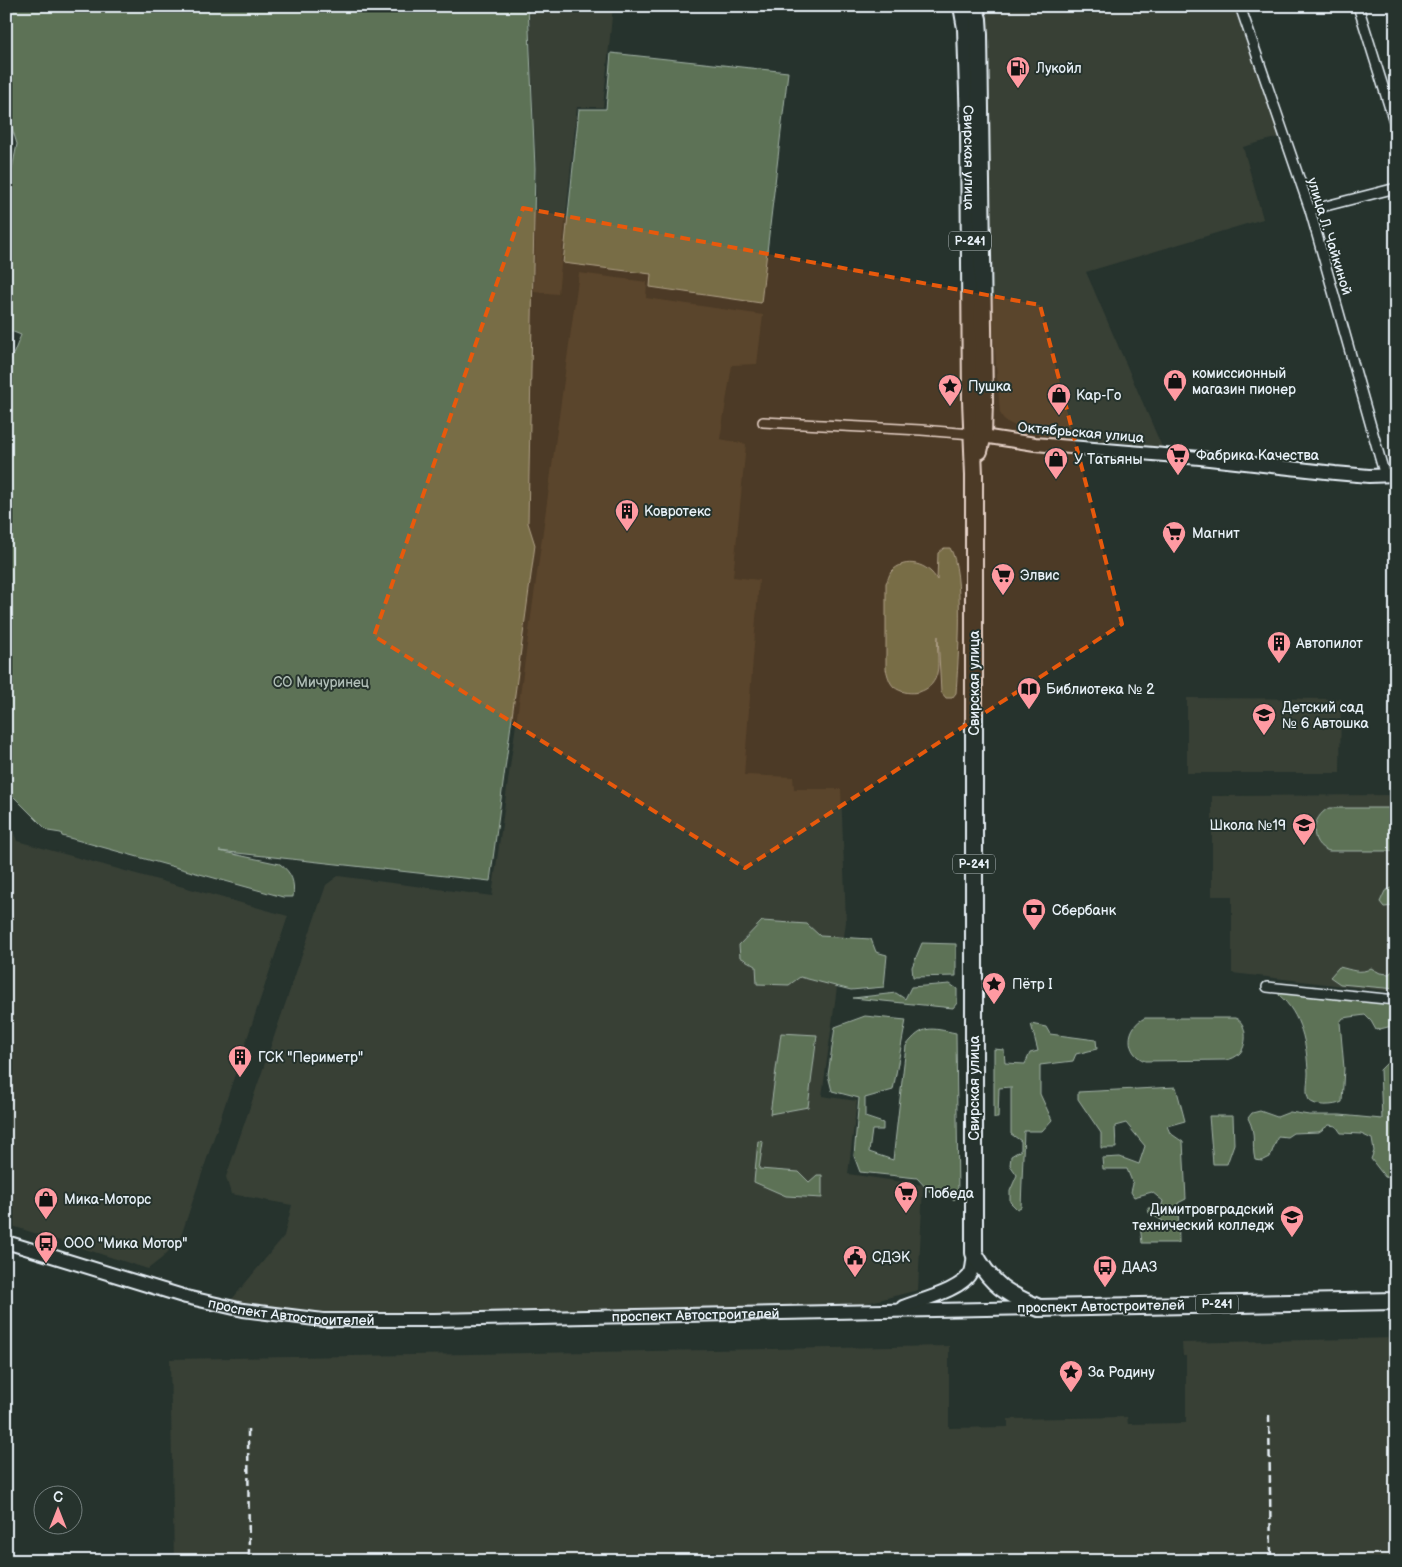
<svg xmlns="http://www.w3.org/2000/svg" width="1402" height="1567" viewBox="0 0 1402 1567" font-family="'Balsamiq Sans',sans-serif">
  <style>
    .built { fill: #384036 }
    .green { fill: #5d7256; stroke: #a2b2a7 }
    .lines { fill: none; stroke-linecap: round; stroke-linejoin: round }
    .street-casing { stroke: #e8f1f8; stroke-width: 12 }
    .secondary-casing { stroke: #e8f1f8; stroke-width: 16 }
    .highway-casing { stroke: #e8f1f8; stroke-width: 20 }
    .street { stroke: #26332d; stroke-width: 9 }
    .secondary { stroke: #26332d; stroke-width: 12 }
    .highway { stroke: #26332d; stroke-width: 16 }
    .rail { stroke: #e8f1f8; stroke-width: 2.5; stroke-dasharray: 8 4; stroke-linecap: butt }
    .marked { fill: #e8590c; fill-opacity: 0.2; stroke: #e8590c; stroke-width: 4; stroke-dasharray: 10 6; stroke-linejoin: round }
    .labels { text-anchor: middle; stroke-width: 4; stroke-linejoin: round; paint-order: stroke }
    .shield { fill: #26332d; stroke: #aeb8bb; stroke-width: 1 }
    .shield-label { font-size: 12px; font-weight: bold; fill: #e8f1f8 }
    .poi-label { font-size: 14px; fill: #e8f1f8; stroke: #26332d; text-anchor: start }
    .street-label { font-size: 14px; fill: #e8f1f8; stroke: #26332d }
    .park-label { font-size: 14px; fill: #b0beb7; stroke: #26332d }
  </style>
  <rect width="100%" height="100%" fill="#26332d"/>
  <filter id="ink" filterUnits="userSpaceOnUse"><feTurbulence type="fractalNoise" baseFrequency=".02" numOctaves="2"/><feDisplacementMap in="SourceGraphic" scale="10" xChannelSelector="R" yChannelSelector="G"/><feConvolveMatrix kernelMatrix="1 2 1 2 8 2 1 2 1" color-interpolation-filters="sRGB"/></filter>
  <g filter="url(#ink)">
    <!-- built -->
    <path class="built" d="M 529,6 L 613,6 L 603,107 L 577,107 L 558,294 L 534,292 L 536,168 Z
      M 982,6 L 1241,6 L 1286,135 L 1243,147 L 1263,219 L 1086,272 L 1162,447 L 1045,435 L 1026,431 L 1005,421 L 1000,413 L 990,289 Z
      M 6,121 L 13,145 L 6,177 Z
      M 579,273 L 647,282 L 646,298 L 763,315 L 757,364 L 732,365 L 720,439 L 746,444 L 733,577 L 759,580 L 744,775 L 793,777 L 794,789 L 841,789 L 846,922 L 822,1096 L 857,1101 L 848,1174 L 923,1185 L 918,1290 L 863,1304 L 334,1316 L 229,1303 L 284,1236 L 292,1205 L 231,1194 L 226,1177 L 326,885 L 338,876 L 492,896 Z
      M 1187,698 L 1341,699 L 1340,773 L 1187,773 Z
      M 1396,795 L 1396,992 L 1232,973 L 1232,896 L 1212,896 L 1212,796 Z
      M 6,813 L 17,841 L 288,916 L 180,1239 L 162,1258 L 148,1269 L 6,1224 Z
      M 1396,1338 L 1396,1561 L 174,1561 L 170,1359 L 949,1346 L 949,1428 L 1008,1427 L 1008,1419 L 1127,1417 L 1128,1424 L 1186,1423 L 1186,1356 L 1183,1356 L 1182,1343 Z"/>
    <!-- green -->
    <path class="green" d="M 6,6 L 528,6 L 535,168 L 528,523 L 535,545 L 490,881 L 219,851 L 280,864 C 292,873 295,882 293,897 L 283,897 L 62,836 L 61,833 L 48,831 L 6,789 L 6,372 L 21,335 L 6,329 L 6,199 L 17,144 L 6,109 Z
      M 611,53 L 788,72 L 761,303 L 650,287 L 651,274 L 563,263 L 579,109 L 606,109 Z
      M 944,548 L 950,548 C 965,571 958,663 956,693 L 952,698 L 946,698 L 941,692 L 938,636 C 936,649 941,667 935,679 C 928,694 907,697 894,687 C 889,682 888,676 886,669 L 886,583 C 888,580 889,575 891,572 C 905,556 929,564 937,580 L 938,553 Z
      M 1329,808 L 1396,808 L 1396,851 L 1329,851 C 1308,844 1311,817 1329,808 Z
      M 1394,887 L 1396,887 L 1396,906 L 1384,907 L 1380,902 L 1385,891 Z
      M 762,921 L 807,924 L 820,936 L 871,939 L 876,952 L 887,955 L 884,987 L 851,990 L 800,977 L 789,985 L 757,984 L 756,966 L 740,957 L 739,945 Z
      M 922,943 L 956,944 L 956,976 L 913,977 L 912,967 Z
      M 1339,967 C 1350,969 1361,975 1371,968 L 1380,973 L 1389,974 L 1396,968 L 1396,989 L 1340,984 L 1330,977 Z
      M 950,984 L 957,989 L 957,1003 L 953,1008 L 853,998 L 896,993 L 905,999 L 911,987 Z
      M 1280,991 L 1396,1005 L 1396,1025 L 1376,1030 L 1371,1021 L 1365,1015 L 1343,1018 L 1340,1022 L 1344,1068 L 1342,1102 C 1335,1106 1314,1107 1309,1100 C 1305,1093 1308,1081 1308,1073 C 1307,1044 1301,1014 1279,995 Z
      M 865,1016 L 906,1020 L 893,1090 L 865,1098 L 865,1117 L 883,1123 L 883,1130 L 872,1130 L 869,1152 L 893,1160 L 906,1046 C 923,1024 931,1028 956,1033 L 958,1196 L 954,1200 L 947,1194 L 929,1191 L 917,1178 L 860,1172 L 854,1156 L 859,1098 L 832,1091 L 828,1075 L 835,1027 Z
      M 1145,1018 L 1235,1018 C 1247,1022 1248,1044 1240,1053 C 1236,1057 1232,1059 1226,1060 L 1145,1061 C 1124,1053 1126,1026 1145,1018 Z
      M 1031,1024 L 1046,1027 L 1050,1034 L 1096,1040 L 1097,1049 L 1076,1054 L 1073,1061 L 1040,1065 L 1040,1094 L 1052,1120 L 1042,1131 L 1024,1131 L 1021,1207 L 1017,1209 L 1010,1202 L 1010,1191 L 1017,1175 L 1010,1165 L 1011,1156 L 1021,1150 L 1021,1141 L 1011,1134 L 1011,1087 L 999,1088 L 998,1118 L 994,1118 L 994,1049 L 1004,1050 L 1005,1063 L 1025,1064 L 1030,1053 L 1038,1051 Z
      M 781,1033 L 817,1035 L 808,1107 L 770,1114 Z
      M 1390,1060 L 1396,1060 L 1396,1179 L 1385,1177 L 1371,1159 L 1374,1151 L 1372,1139 L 1361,1134 L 1341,1133 L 1336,1126 L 1329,1125 L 1319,1132 L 1293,1133 L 1287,1137 L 1278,1136 L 1270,1157 L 1262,1161 L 1255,1160 C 1251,1143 1257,1135 1248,1118 L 1252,1113 L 1260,1111 L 1277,1117 L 1290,1112 L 1309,1115 L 1340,1115 L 1382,1119 L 1380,1070 Z
      M 1176,1087 L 1185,1121 L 1167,1126 L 1170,1133 L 1183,1142 L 1186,1199 L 1178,1203 L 1179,1243 L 1142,1243 L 1140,1225 L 1160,1227 L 1163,1221 L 1149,1213 L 1148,1208 L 1161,1208 L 1163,1201 L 1152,1192 L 1134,1197 L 1131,1192 L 1133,1184 L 1127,1169 L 1103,1169 L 1102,1158 L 1120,1157 L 1139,1164 L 1145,1146 L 1126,1123 L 1115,1126 L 1116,1148 L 1101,1148 L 1101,1133 L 1078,1099 L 1078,1092 Z
      M 1209,1116 L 1233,1116 L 1234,1144 L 1227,1164 L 1213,1164 Z
      M 758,1141 L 763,1142 L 759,1169 L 799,1172 L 809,1182 L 817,1175 L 822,1175 L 822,1198 L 786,1196 L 754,1182 Z"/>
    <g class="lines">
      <!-- street casing -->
      <g class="street-casing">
        <path id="street" d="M 1240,6 L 1310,210 L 1385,476
          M 1358,6 L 1396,128
          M 1310,210 L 1396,188
          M 763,422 L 921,430 L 972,434
          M 1267,987 L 1396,1000"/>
      </g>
      <!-- secondary casing -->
      <g class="secondary-casing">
        <g id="secondary">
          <path d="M 976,435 L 1035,444 L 1200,458 L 1335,473 L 1369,476 L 1396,475"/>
          <path id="s1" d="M 6,1242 L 186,1297 L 243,1310 L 323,1320 L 434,1320 L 1036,1308"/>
          <path d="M 903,1307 C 920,1300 963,1290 971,1272 C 973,1267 973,1259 974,1253"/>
        </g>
      </g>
      <!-- highway casing -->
      <g class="highway-casing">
        <g id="highway">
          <path id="s2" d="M 962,6 L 966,28 L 969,126 L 971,400 L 974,475 L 974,1253 C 991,1285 1007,1294 1039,1308 L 1396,1301"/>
          <path d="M 974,6 L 978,19 L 979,35 L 984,401 L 983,435 L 979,451"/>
        </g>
      </g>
      <!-- street -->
      <use href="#street" class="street"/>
      <!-- secondary -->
      <use href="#secondary" class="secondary"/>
      <!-- highway -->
      <use href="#highway" class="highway"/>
      <!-- rail -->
      <path class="rail" d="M 1269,1415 L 1271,1561
        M 248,1429 L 249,1561"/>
    </g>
  </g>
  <!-- marked area -->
  <path class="marked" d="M 523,208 L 1040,305 L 1122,624 L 745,868 L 374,636 Z"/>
  <!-- icons -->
  <defs>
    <g id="fuel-pin" transform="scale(1.25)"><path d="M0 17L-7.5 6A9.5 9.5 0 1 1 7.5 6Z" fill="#ff9aa2" stroke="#26332d"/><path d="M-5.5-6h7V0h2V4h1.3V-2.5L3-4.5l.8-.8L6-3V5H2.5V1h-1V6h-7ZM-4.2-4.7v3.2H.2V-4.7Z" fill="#111"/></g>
    <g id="shop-pin" transform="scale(1.25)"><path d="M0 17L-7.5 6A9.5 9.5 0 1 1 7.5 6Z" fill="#ff9aa2" stroke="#26332d"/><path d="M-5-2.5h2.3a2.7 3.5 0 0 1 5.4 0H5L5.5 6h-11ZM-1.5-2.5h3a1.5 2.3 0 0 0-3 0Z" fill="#111"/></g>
    <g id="sight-pin" transform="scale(1.25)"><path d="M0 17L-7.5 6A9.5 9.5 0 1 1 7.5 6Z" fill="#ff9aa2" stroke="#26332d"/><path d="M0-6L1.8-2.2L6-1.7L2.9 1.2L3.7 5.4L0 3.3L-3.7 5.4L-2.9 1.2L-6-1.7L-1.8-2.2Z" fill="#111"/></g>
    <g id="supermarket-pin" transform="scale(1.25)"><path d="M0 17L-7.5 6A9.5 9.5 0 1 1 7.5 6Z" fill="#ff9aa2" stroke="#26332d"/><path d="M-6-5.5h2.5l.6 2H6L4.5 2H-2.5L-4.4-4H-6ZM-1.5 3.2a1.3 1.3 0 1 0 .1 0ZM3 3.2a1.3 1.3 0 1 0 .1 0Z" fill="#111"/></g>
    <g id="building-pin" transform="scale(1.25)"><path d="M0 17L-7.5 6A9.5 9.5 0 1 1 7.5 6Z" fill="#ff9aa2" stroke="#26332d"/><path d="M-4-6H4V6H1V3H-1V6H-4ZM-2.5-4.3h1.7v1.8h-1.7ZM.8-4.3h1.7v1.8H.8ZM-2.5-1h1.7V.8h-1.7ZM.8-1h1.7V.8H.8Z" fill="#111"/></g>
    <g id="library-pin" transform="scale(1.25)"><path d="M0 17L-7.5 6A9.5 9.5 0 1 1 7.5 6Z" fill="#ff9aa2" stroke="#26332d"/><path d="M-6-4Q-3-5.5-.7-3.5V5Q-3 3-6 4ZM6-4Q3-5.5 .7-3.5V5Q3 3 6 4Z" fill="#111"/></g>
    <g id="school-pin" transform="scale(1.25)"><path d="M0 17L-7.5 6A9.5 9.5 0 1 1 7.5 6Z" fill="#ff9aa2" stroke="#26332d"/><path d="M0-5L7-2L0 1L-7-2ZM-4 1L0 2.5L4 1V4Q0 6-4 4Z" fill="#111"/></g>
    <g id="bank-pin" transform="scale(1.25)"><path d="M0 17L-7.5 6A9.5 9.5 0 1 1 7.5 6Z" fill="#ff9aa2" stroke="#26332d"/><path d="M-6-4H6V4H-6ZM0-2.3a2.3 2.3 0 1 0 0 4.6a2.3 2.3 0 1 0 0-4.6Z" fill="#111"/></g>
    <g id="university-pin" transform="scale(1.25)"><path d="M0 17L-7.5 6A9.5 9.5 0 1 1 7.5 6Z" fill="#ff9aa2" stroke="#26332d"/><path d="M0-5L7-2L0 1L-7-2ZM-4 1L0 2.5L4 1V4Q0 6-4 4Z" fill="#111"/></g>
    <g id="bus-pin" transform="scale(1.25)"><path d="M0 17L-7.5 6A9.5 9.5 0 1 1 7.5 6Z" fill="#ff9aa2" stroke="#26332d"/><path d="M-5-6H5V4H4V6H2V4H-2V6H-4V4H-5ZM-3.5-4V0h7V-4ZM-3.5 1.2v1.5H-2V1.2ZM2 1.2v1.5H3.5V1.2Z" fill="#111"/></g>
    <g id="civic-pin" transform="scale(1.25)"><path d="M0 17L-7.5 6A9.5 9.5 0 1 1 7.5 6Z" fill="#ff9aa2" stroke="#26332d"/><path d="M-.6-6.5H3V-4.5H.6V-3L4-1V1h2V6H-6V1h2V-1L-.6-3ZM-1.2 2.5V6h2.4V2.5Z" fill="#111"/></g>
  </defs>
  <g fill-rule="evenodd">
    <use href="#fuel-pin" x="1018" y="68"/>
    <use href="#shop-pin" x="1175" y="381"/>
    <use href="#sight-pin" x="950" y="386"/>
    <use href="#shop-pin" x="1059" y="395"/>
    <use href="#supermarket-pin" x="1178" y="455"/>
    <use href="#shop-pin" x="1056" y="459"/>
    <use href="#building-pin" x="627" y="511"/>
    <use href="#supermarket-pin" x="1174" y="533"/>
    <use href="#supermarket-pin" x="1003" y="575"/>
    <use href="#building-pin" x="1279" y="643"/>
    <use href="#library-pin" x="1029" y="689"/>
    <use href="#school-pin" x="1264" y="715"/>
    <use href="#school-pin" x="1304" y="825"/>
    <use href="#bank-pin" x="1034" y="910"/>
    <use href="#sight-pin" x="994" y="984"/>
    <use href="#building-pin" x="240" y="1057"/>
    <use href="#supermarket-pin" x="906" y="1193"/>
    <use href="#shop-pin" x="46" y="1199"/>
    <use href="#university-pin" x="1292" y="1217"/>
    <use href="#bus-pin" x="46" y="1243"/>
    <use href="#civic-pin" x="855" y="1257"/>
    <use href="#bus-pin" x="1105" y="1267"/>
    <use href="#sight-pin" x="1071" y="1372"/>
  </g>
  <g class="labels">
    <!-- shield labels -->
    <g class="shield">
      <rect x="949" y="231.5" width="42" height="19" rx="4"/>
      <rect x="953" y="854.5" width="42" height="19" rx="4"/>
      <rect x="1196" y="1294.5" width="42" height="19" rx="4"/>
    </g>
    <g class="shield-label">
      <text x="970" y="245">Р-241</text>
      <text x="974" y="868">Р-241</text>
      <text x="1217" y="1308">Р-241</text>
    </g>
    <!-- poi labels -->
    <g class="poi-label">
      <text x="1036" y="73">Лукойл</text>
      <text x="1192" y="378">комиссионный<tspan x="1192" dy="16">магазин пионер</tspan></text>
      <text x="968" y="391">Пушка</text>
      <text x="1076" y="400">Кар-Го</text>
      <text x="1196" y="460">Фабрика Качества</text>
      <text x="1074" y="464">У Татьяны</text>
      <text x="644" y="516">Ковротекс</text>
      <text x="1192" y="538">Магнит</text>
      <text x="1020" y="580">Элвис</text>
      <text x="1296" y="648">Автопилот</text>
      <text x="1046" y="694">Библиотека № 2</text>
      <text x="1282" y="712">Детский сад<tspan x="1282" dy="16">№ 6 Автошка</tspan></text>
      <text x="1286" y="830" text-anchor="end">Школа №19</text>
      <text x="1052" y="915">Сбербанк</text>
      <text x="1012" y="989">Пётр I</text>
      <text x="258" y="1062">ГСК "Периметр"</text>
      <text x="924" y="1198">Победа</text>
      <text x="64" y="1204">Мика-Моторс</text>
      <text x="1274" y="1214" text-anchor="end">Димитровградский<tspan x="1274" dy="16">технический колледж</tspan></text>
      <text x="64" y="1248">ООО "Мика Мотор"</text>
      <text x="872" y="1262">СДЭК</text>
      <text x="1122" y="1272">ДААЗ</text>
      <text x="1088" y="1377">За Родину</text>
    </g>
    <!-- street labels -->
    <g class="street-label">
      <text dy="5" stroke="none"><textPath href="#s2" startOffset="152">Свирская улица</textPath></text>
      <text transform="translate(1330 236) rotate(73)" y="5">улица Л. Чайкиной</text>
      <text transform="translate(1081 432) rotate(5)" y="5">Октябрьская улица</text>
      <text transform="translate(974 683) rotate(-90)" y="5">Свирская улица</text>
      <text transform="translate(974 1088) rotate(-90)" y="5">Свирская улица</text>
      <text transform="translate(1101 1306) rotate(-1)" y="5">проспект Автостроителей</text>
      <text dy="5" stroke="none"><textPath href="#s1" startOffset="295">проспект Автостроителей</textPath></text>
      <text dy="5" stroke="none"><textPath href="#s1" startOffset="700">проспект Автостроителей</textPath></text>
    </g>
    <!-- park labels -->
    <g class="park-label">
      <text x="321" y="687">СО Мичуринец</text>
    </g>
  </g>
  <!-- margin -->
  <rect width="1402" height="1567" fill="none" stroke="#26332d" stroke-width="25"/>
  <rect x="12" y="12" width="1377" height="1542" fill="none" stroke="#e8f1f8" stroke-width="2" filter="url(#ink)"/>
  <!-- north arrow -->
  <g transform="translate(58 1510)"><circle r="24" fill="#26332d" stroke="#747f7e"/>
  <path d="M0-4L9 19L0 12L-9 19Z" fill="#ff9aa2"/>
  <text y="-8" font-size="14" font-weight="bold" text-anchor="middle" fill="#e8f1f8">С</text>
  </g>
</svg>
